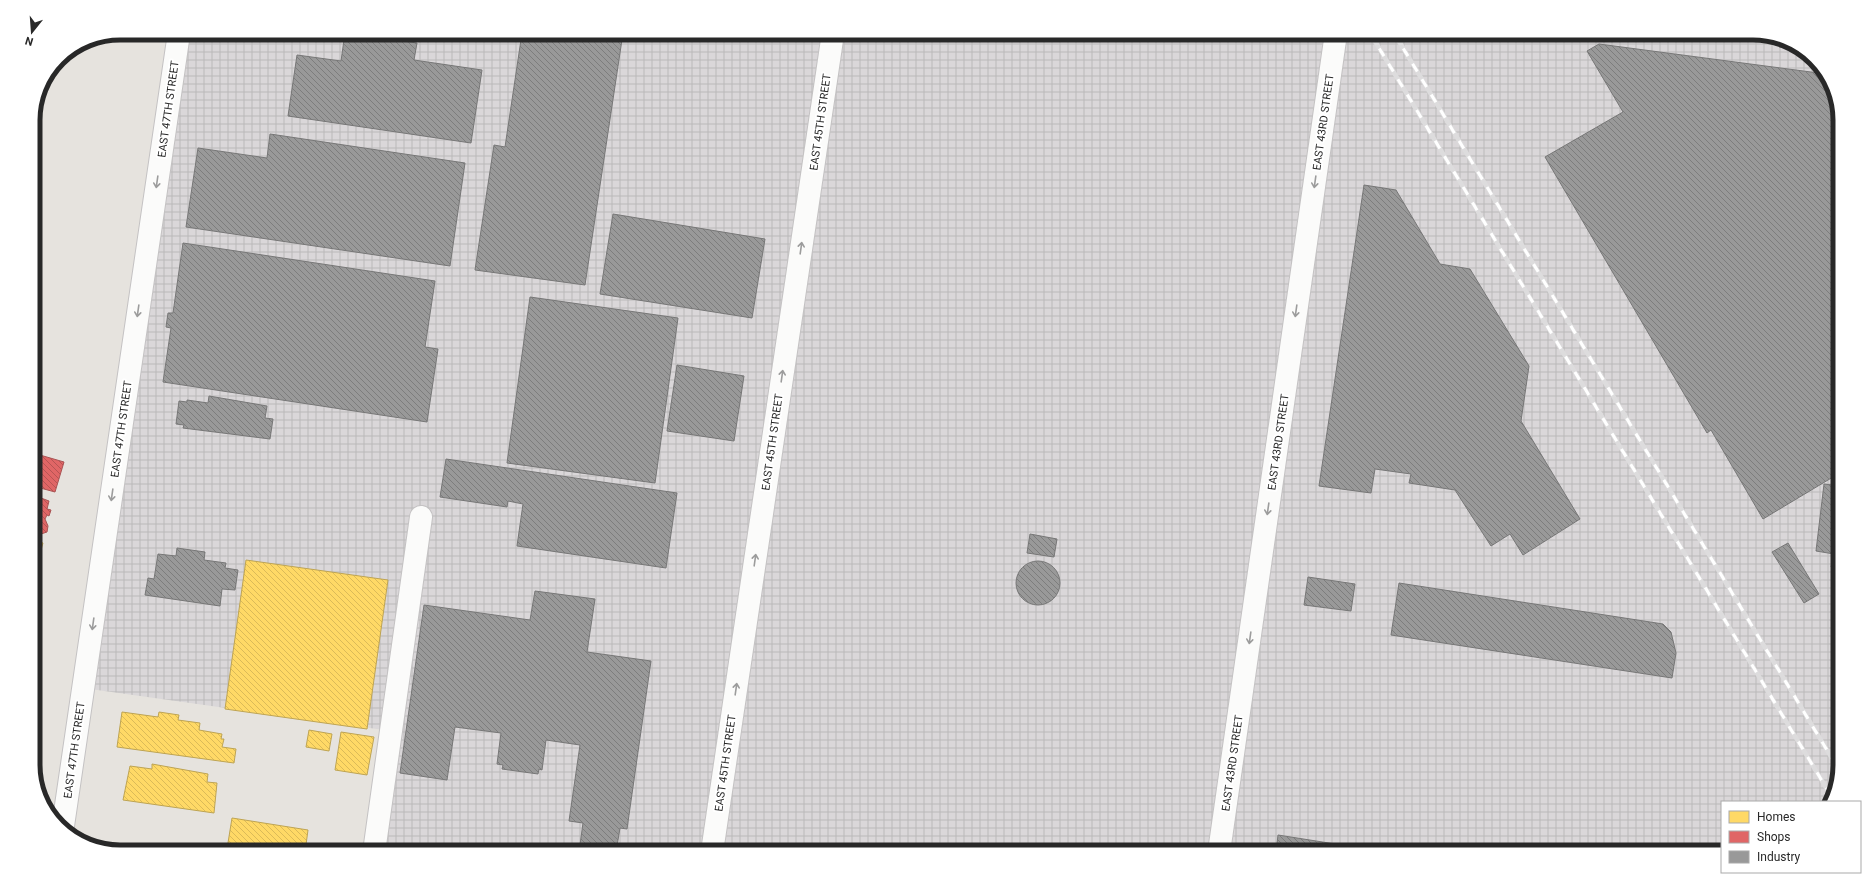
<svg xmlns="http://www.w3.org/2000/svg" width="1873" height="885" viewBox="0 0 1873 885" font-family="Roboto,sans-serif">
  <style>
    .industrial { fill: url(#industrial-grid) }
    .homes { fill: url(#homes-back-hatch); stroke: #bea453 }
    .shops { fill: url(#shops-back-hatch); stroke: #a95353 }
    .industry { fill: url(#industry-back-hatch); stroke: #777 }
    .lines { fill: none; stroke-linecap: round; stroke-linejoin: round }
    .minor-casing { stroke: #c4c2c3; stroke-width: 24 }
    .minor { stroke: #fbfbfa; stroke-width: 22 }
    .rail-casing { stroke: #dddcdd; stroke-width: 4.5 }
    .rail { stroke: #fff; stroke-width: 3; stroke-dasharray: 9; stroke-linecap: butt }
    .oneway { stroke: #9c9c9c }
    .labels { text-anchor: middle; stroke-width: 4; stroke-linejoin: round; paint-order: stroke }
    .street-label { font-size: 11px; fill: #282828; stroke: #fff }
    .rim { fill: none; stroke: #282828; stroke-width: 5 }
  </style>
  <defs>
    <pattern id="industrial-grid" width="8" height="8" patternUnits="userSpaceOnUse"><rect width="8" height="8" fill="#dad7d9"/><path d="M0 4h8M4 0v8" fill="none" stroke="#bbb9ba"/></pattern>
    <pattern id="homes-back-hatch" width="6" height="6" patternUnits="userSpaceOnUse"><rect width="6" height="6" fill="#ffd966"/><path d="M-1 5l2 2M0 0l6 6M5-1l2 2" fill="none" stroke="#dbba58"/></pattern>
    <pattern id="shops-back-hatch" width="6" height="6" patternUnits="userSpaceOnUse"><rect width="6" height="6" fill="#e06666"/><path d="M-1 5l2 2M0 0l6 6M5-1l2 2" fill="none" stroke="#b65454"/></pattern>
    <pattern id="industry-back-hatch" width="6" height="6" patternUnits="userSpaceOnUse"><rect width="6" height="6" fill="#999"/><path d="M-1 5l2 2M0 0l6 6M5-1l2 2" fill="none" stroke="#7d7d7d"/></pattern>
  </defs>
  <rect width="100%" height="100%" fill="#e6e3de"/>
  <!-- industrial -->
  <path class="industrial" d="M 179,33 L 1752,33 L 1786,40 L 1825,72 L 1840,115 L 1840,764 L 1833,798 L 1830,802 L 1722,802 L 1722,852 L 374,852 L 391,731 L 83,688 Z"/>
  <!-- homes -->
  <path class="homes" d="M 33,540 L 43,543 L 36,567 L 33,567 Z
    M 246,560 L 388,580 L 367,729 L 225,709 Z
    M 122,712 L 158,717 L 159,712 L 179,715 L 178,720 L 200,723 L 199,730 L 222,734 L 221,739 L 224,739 L 222,747 L 236,749 L 234,763 L 117,747 Z
    M 309,730 L 332,734 L 329,751 L 306,747 Z
    M 341,732 L 374,737 L 367,775 L 335,770 Z
    M 152,764 L 208,774 L 207,782 L 217,783 L 214,813 L 123,800 L 130,766 L 152,769 Z
    M 232,818 L 308,830 L 305,852 L 276,849 L 276,852 L 248,852 L 227,849 Z"/>
  <!-- shops -->
  <path class="shops" d="M 33,453 L 64,462 L 55,492 L 33,486 Z
    M 33,495 L 49,501 L 47,509 L 51,510 L 49,516 L 47,515 L 45,519 L 48,526 L 47,532 L 41,534 L 39,539 L 33,537 Z"/>
  <!-- industry -->
  <path class="industry" d="M 345,33 L 417,43 L 414,60 L 482,70 L 471,143 L 288,116 L 297,55 L 341,61 Z
    M 522,33 L 623,33 L 585,285 L 475,270 L 494,145 L 505,147 Z
    M 1599,44 L 1826,74 L 1835,101 L 1834,111 L 1839,111 L 1840,115 L 1840,479 L 1833,477 L 1763,519 L 1711,430 L 1707,433 L 1545,157 L 1623,112 L 1587,51 Z
    M 270,134 L 465,163 L 450,266 L 186,227 L 198,148 L 267,158 Z
    M 1364,185 L 1396,190 L 1440,264 L 1470,269 L 1529,366 L 1521,421 L 1580,519 L 1523,555 L 1510,534 L 1491,546 L 1455,490 L 1409,483 L 1411,474 L 1375,469 L 1371,493 L 1319,486 Z
    M 613,214 L 765,239 L 752,318 L 600,294 Z
    M 183,243 L 435,281 L 425,347 L 438,349 L 427,422 L 163,382 L 171,328 L 166,327 L 168,313 L 173,313 Z
    M 530,297 L 678,318 L 655,483 L 507,463 Z
    M 677,365 L 744,376 L 734,441 L 667,431 Z
    M 209,396 L 267,406 L 265,418 L 273,419 L 270,439 L 183,428 L 184,425 L 176,424 L 179,401 L 187,402 L 187,400 L 208,403 Z
    M 446,459 L 677,493 L 666,568 L 517,546 L 523,504 L 508,501 L 507,507 L 440,497 Z
    M 1824,484 L 1840,486 L 1840,568 L 1831,567 L 1834,554 L 1816,551 Z
    M 1030,534 L 1057,539 L 1054,557 L 1027,553 Z
    M 1788,543 L 1819,594 L 1804,603 L 1772,552 Z
    M 177,548 L 205,552 L 204,560 L 226,563 L 225,568 L 238,570 L 235,590 L 222,589 L 220,606 L 145,595 L 148,578 L 154,579 L 158,554 L 176,556 Z
    M1016 583a22 22 0 1 1 44 0a22 22 0 1 1-44 0Z
    M 1308,577 L 1355,584 L 1351,611 L 1304,605 Z
    M 1399,583 L 1663,624 L 1671,632 L 1676,653 L 1672,678 L 1391,635 Z
    M 535,591 L 595,599 L 587,652 L 651,661 L 627,829 L 620,828 L 616,852 L 579,852 L 583,823 L 569,821 L 580,745 L 546,740 L 542,770 L 539,769 L 538,774 L 502,769 L 503,765 L 497,764 L 501,733 L 455,727 L 447,780 L 400,773 L 424,605 L 530,620 Z
    M 1278,835 L 1386,852 L 1276,852 Z"/>
  <g class="lines">
    <!-- minor casing -->
    <g class="minor-casing">
      <path id="minor" d="M 63,826 L 179,33
        M 374,852 L 421,517
        M 712,852 L 833,33
        M 1219,852 L 1336,33"/>
    </g>
    <!-- minor -->
    <use href="#minor" class="minor"/>
    <!-- rail casing -->
    <g class="rail-casing">
      <path id="rail" d="M 1370,33 L 1833,799
        M 1394,33 L 1839,770"/>
    </g>
    <!-- rail -->
    <use href="#rail" class="rail"/>
  </g>
  <!-- one-way arrows -->
  <defs><path id="oneway-shaft" d="M-6 0H5M1.5-3L5.5 0L1.5 3" fill="none" stroke-width="1.6" stroke-linecap="round" stroke-linejoin="round"/></defs>
  <g class="oneway">
    <use href="#oneway-shaft" transform="translate(157 182) rotate(98)"/>
    <use href="#oneway-shaft" transform="translate(1315 182) rotate(98)"/>
    <use href="#oneway-shaft" transform="translate(801 248) rotate(-82)"/>
    <use href="#oneway-shaft" transform="translate(138 311) rotate(98)"/>
    <use href="#oneway-shaft" transform="translate(1296 311) rotate(98)"/>
    <use href="#oneway-shaft" transform="translate(782 376) rotate(-82)"/>
    <use href="#oneway-shaft" transform="translate(112 495) rotate(98)"/>
    <use href="#oneway-shaft" transform="translate(1268 509) rotate(98)"/>
    <use href="#oneway-shaft" transform="translate(755 560) rotate(-82)"/>
    <use href="#oneway-shaft" transform="translate(93 624) rotate(98)"/>
    <use href="#oneway-shaft" transform="translate(1250 638) rotate(98)"/>
    <use href="#oneway-shaft" transform="translate(736 689) rotate(-82)"/>
  </g>
  <g class="labels">
    <!-- street labels -->
    <g class="street-label">
      <text transform="translate(168 109) rotate(-82)" y="4">EAST 47TH STREET</text>
      <text transform="translate(820 122) rotate(-82)" y="4">EAST 45TH STREET</text>
      <text transform="translate(1323 122) rotate(-82)" y="4">EAST 43RD STREET</text>
      <text transform="translate(121 429) rotate(-82)" y="4">EAST 47TH STREET</text>
      <text transform="translate(772 442) rotate(-82)" y="4">EAST 45TH STREET</text>
      <text transform="translate(1278 442) rotate(-82)" y="4">EAST 43RD STREET</text>
      <text transform="translate(74 750) rotate(-82)" y="4">EAST 47TH STREET</text>
      <text transform="translate(725 763) rotate(-82)" y="4">EAST 45TH STREET</text>
      <text transform="translate(1232 763) rotate(-82)" y="4">EAST 43RD STREET</text>
    </g>
  </g>
  <!-- crop -->
  <path d="M0 0H1873V885H0ZM120 40H1753A80 80 0 0 1 1833 120V765A80 80 0 0 1 1753 845H120A80 80 0 0 1 40 765V120A80 80 0 0 1 120 40Z" fill="#fff" fill-rule="evenodd"/>
  <path class="rim" d="M120 40H1753A80 80 0 0 1 1833 120V765A80 80 0 0 1 1753 845H120A80 80 0 0 1 40 765V120A80 80 0 0 1 120 40Z"/>
  <!-- legend -->
  <rect x="1721" y="801" width="140" height="72" fill="#ffffff" stroke="#a9a9a9"/>
  <rect x="1729" y="811" width="20" height="12" fill="#ffd966" stroke="#a9a9a9"/>
  <text x="1757" y="821" font-size="12" fill="#282828">Homes</text>
  <rect x="1729" y="831" width="20" height="12" fill="#e06666" stroke="#a9a9a9"/>
  <text x="1757" y="841" font-size="12" fill="#282828">Shops</text>
  <rect x="1729" y="851" width="20" height="12" fill="#999999" stroke="#a9a9a9"/>
  <text x="1757" y="861" font-size="12" fill="#282828">Industry</text>
  <!-- north arrow -->
  <g transform="translate(32 32) rotate(197)" stroke="#ffffff" stroke-width="3" paint-order="stroke">
  <path d="M0-3L7 15L0 10L-7 15Z" fill="#282828"/>
  <text y="-6" font-size="11" font-weight="bold" text-anchor="middle" fill="#282828">N</text>
  </g>
</svg>
